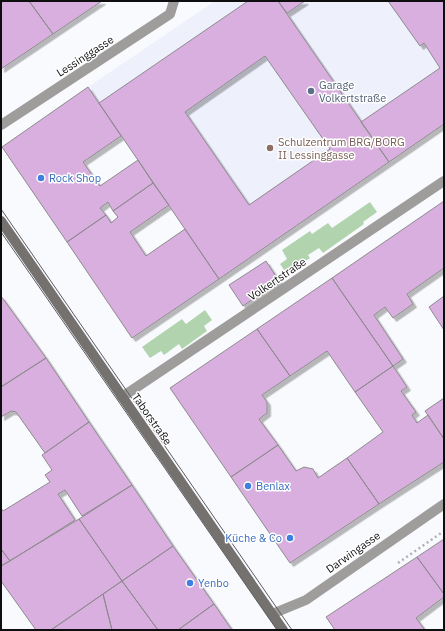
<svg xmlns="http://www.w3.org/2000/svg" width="445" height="631" viewBox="0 0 445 631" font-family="'IBM Plex Sans',sans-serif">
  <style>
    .built { fill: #eef0fc }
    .green { fill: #b1d4af }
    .building { fill: #d8afdf; stroke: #8e8b8e; fill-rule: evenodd; filter: url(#shadow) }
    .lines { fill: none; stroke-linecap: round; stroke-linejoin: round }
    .path { stroke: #b1b1b5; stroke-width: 2.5; stroke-dasharray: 2 3; stroke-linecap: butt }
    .pedestrian { stroke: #9f9d9c; stroke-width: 10 }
    .minor { stroke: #9f9d9c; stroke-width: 10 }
    .secondary { stroke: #74716f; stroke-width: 10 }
    .tram { stroke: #5b5b5e; stroke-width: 1 }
    .service-dot { fill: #5c6f8a; stroke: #fff; stroke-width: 1.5 }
    .education-dot { fill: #8d6e63; stroke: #fff; stroke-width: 1.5 }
    .shop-dot { fill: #3f7fe0; stroke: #fff; stroke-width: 1.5 }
    .labels { text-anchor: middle; stroke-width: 3; stroke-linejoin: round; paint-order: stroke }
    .street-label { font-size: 11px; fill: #0e0e10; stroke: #fff }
    .service-label { font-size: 11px; fill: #4e5e75; stroke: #fff; text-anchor: start }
    .education-label { font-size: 11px; fill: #785e54; stroke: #fff; text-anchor: start }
    .shop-label { font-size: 11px; fill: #366cbe; stroke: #fff; text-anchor: start }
  </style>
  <defs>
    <filter id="shadow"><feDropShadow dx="3.5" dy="3.5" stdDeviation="0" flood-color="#0004"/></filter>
  </defs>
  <rect width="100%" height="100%" fill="#f9fafe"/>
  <!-- built -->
  <path class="built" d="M 215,1 L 444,1 L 444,124 L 219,278 L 88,87 Z"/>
  <!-- green -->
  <path class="green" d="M 370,202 L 377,212 L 363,222 L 364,224 L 323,253 L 319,248 L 308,255 L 310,258 L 287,274 L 280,264 L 287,259 L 282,250 L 310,231 L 312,234 L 328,223 L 332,228 Z
    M 205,310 L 212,320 L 204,326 L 207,331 L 182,349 L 179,344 L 164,355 L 161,351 L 150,358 L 142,347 L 182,319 L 186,324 Z"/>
  <!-- building -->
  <path class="building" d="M 4,1 L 29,1 L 53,34 L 1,69 L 1,3 Z
    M 29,1 L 102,1 L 53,34 Z
    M 248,1 L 278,1 L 389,162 L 219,279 L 99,103 ZM 265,56 L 330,149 L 249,205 L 185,112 Z
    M 278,1 L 305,1 L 287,13 Z
    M 388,1 L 444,1 L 444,124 L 389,162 L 361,122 L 440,68 L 424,43 L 420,46 Z
    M 88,87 L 121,136 L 83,162 L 100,186 L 138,160 L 153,183 L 113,211 L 108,202 L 100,208 L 106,215 L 67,242 L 2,147 Z
    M 153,183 L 169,205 L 130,232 L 146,256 L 185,229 L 219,279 L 132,338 L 67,242 L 106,215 L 111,223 L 118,217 L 113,211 Z
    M 444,201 L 444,268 L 407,294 L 413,304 L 393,318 L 385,307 L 374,315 L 403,359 L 393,366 L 332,278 Z
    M 266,261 L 279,281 L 243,306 L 229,285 Z
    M 332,278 L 393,366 L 355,392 L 327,351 L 290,376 L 257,329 Z
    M 1,296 L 46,358 L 1,387 Z
    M 444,296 L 444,330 L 429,307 Z
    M 257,329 L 290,376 L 262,395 L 267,402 L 267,413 L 259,419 L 278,445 L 231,477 L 170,388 Z
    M 46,358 L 89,422 L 45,453 L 16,412 L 11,411 L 1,417 L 1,387 Z
    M 393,366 L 407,387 L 401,391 L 416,412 L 412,415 L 417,423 L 428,415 L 444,439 L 444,462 L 379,504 L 347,458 L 383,432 L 355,392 Z
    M 444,398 L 444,439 L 425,411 Z
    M 89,422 L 132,485 L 82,516 L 65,490 L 58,494 L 75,520 L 10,561 L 1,549 L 1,508 L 3,511 L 50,482 L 45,475 L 52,470 L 42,455 Z
    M 278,445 L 296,471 L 304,467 L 313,469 L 318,478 L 347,458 L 379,504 L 290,563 L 231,477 Z
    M 132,485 L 173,546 L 122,581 L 79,519 Z
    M 79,519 L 122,581 L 51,630 L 36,630 L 1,581 L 1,566 Z
    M 444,539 L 444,594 L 417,557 Z
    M 173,546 L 214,604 L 178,630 L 158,630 L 122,581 Z
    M 1,549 L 10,561 L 1,566 Z
    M 417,557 L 444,594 L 444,597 L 416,618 L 425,630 L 335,630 L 326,617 Z
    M 122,581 L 158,630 L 112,630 L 103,594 Z
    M 103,594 L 112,630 L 51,630 Z
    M 214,604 L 232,630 L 178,630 Z"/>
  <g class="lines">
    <!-- path -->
    <path class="path" d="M 398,563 L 444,531"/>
    <!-- pedestrian -->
    <path class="pedestrian" d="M 1,125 L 170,14 L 174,1"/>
    <!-- minor -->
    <path class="minor" d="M 122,397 L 444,181
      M 272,614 L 306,600 L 444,504"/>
    <!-- secondary -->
    <path class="secondary" d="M 1,221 L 283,630"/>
    <!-- tram -->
    <path class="tram" d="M 1,209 L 292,630
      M 1,232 L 277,630"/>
  </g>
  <!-- markers -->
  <circle class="service-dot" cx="311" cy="91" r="4"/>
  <circle class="education-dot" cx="270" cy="148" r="4"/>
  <g class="shop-dot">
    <circle cx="41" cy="178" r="4"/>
    <circle cx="248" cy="486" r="4"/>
    <circle cx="290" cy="538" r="4"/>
    <circle cx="190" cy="583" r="4"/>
  </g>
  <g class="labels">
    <!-- street labels -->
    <g class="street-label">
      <text transform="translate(85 56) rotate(-33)" y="4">Lessinggasse</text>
      <text transform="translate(277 279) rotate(-34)" y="4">Volkertstraße</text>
      <text transform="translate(152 419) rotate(55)" y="4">Taborstraße</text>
      <text transform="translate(353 552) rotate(-35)" y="4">Darwingasse</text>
    </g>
    <!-- service labels -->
    <g class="service-label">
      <text x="319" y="89">Garage<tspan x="319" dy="13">Volkertstraße</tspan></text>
    </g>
    <!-- education labels -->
    <g class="education-label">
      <text x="278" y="146">Schulzentrum BRG/BORG<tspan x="278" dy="13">II Lessinggasse</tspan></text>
    </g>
    <!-- shop labels -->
    <g class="shop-label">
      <text x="49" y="182">Rock Shop</text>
      <text x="256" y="490">Benlax</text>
      <text x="282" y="542" text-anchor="end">Küche &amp; Co</text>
      <text x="198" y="587">Yenbo</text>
    </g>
  </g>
  <!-- border -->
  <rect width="445" height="631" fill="none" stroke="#0e0e10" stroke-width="4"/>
</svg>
